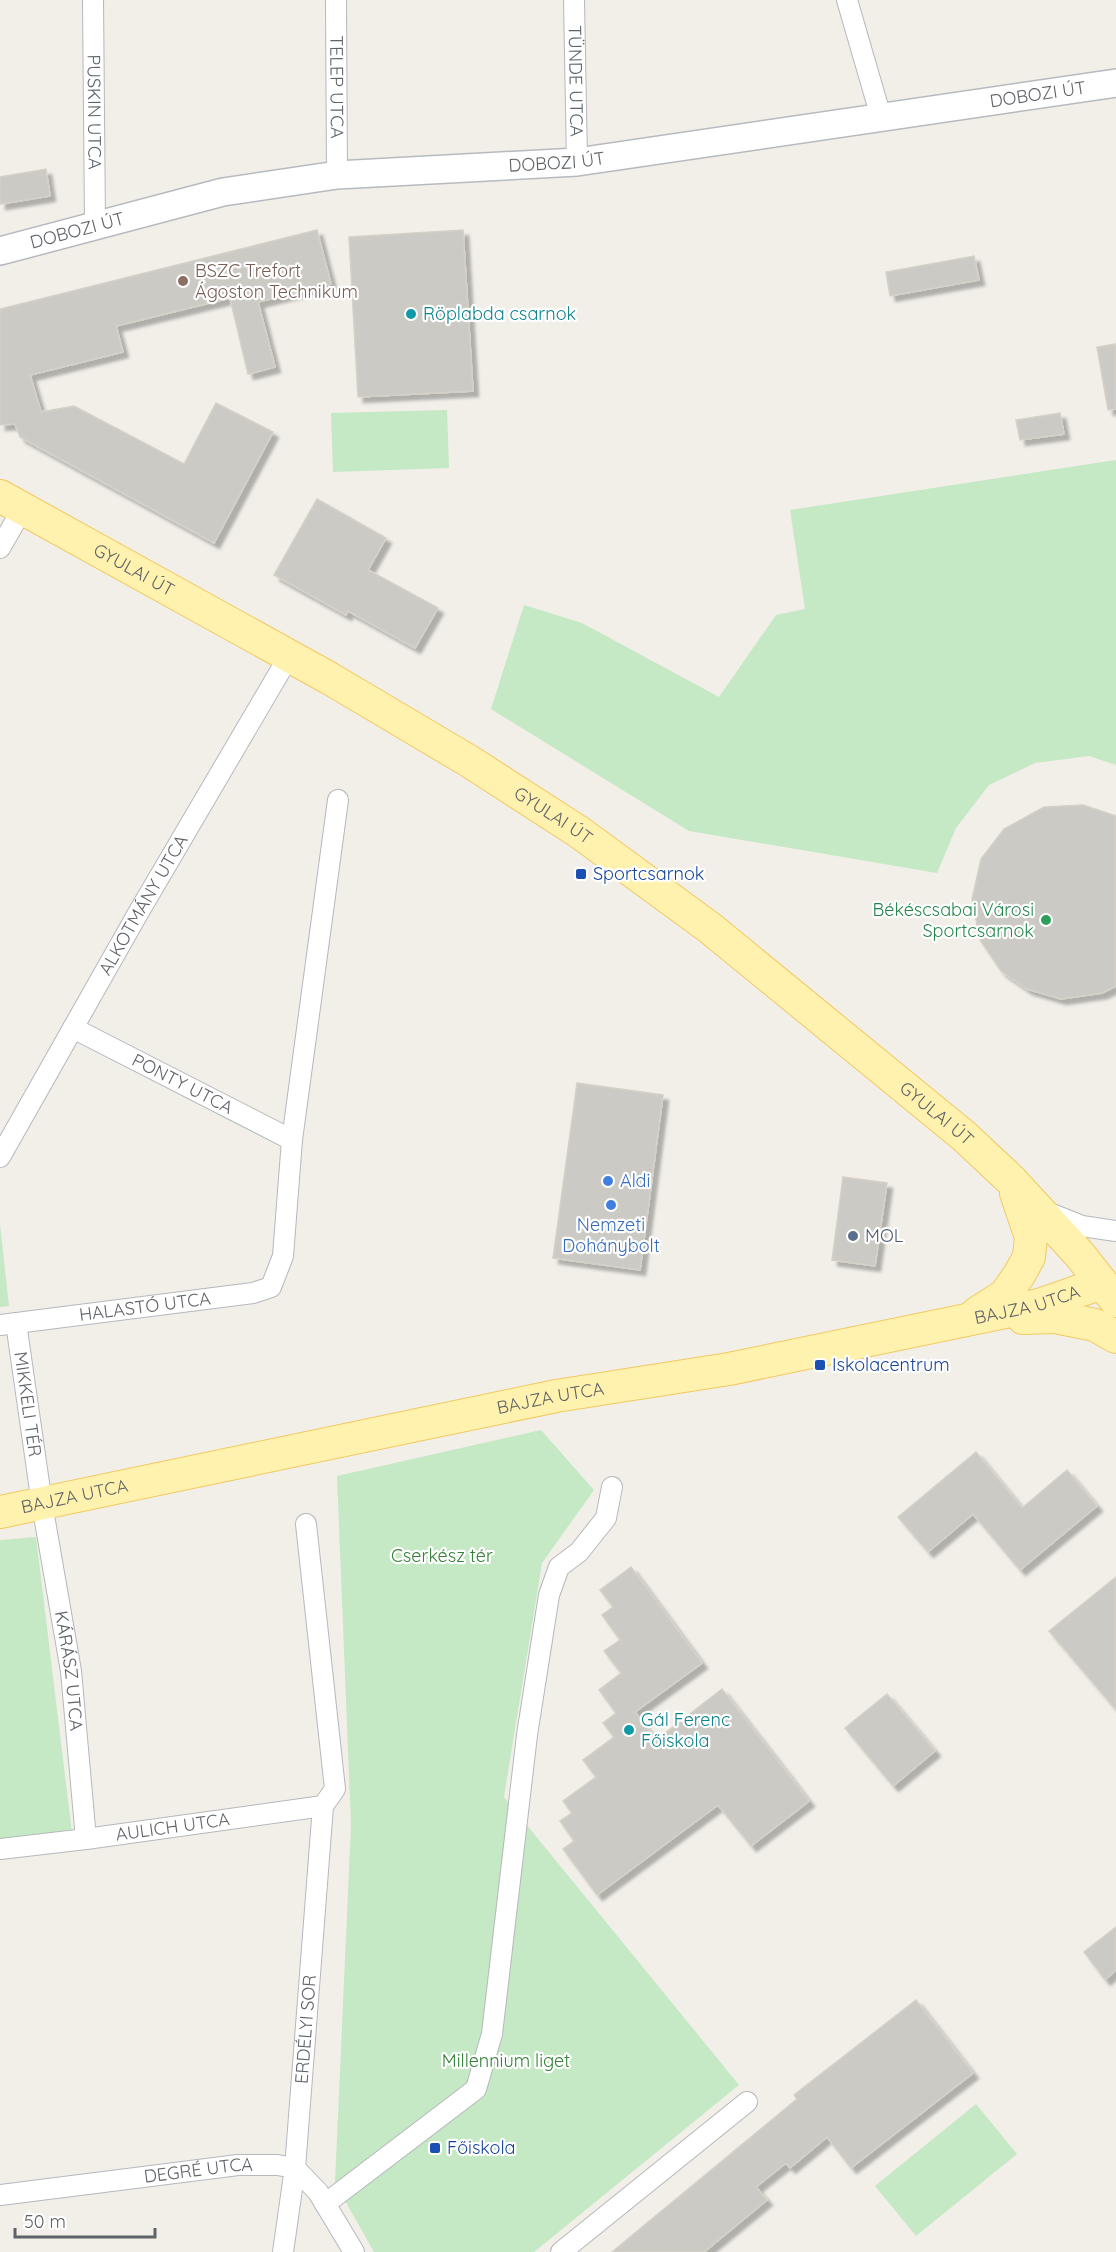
<svg xmlns="http://www.w3.org/2000/svg" width="1116" height="2252" viewBox="0 0 1116 2252" font-family="Quicksand,sans-serif">
  <style>
    .green { fill: #c5e8c5 }
    .building { fill: #cccac5; stroke: #d6d1c6; stroke-width: 1.5; filter: url(#shadow) }
    .lines { fill: none; stroke-linecap: round; stroke-linejoin: round }
    .minor-casing { stroke: #b5b8bc; stroke-width: 22 }
    .secondary-casing { stroke: #b6babf; stroke-width: 30 }
    .primary-casing { stroke: #f2c960; stroke-width: 34 }
    .minor { stroke: #fff; stroke-width: 20 }
    .secondary { stroke: #fff; stroke-width: 27 }
    .primary { stroke: #fff2af; stroke-width: 32 }
    .education-dot { fill: #8d6e63; stroke: #fff; stroke-width: 2 }
    .culture-dot { fill: #0f9aa8; stroke: #fff; stroke-width: 2 }
    .transit-dot { fill: #1a4fb4; stroke: #fff; stroke-width: 2 }
    .leisure-dot { fill: #2e9e5b; stroke: #fff; stroke-width: 2 }
    .shop-dot { fill: #3f7fe0; stroke: #fff; stroke-width: 2 }
    .service-dot { fill: #5c6f8a; stroke: #fff; stroke-width: 2 }
    .labels { text-anchor: middle; stroke-width: 4.5; stroke-linejoin: round; paint-order: stroke }
    .street-label { font-size: 18px; fill: #5f6368; stroke: #fff }
    .education-label { font-size: 18px; fill: #785e54; stroke: #fff; text-anchor: start }
    .culture-label { font-size: 18px; fill: #0d838f; stroke: #fff; text-anchor: start }
    .transit-label { font-size: 18px; fill: #164399; stroke: #fff; text-anchor: start }
    .leisure-label { font-size: 18px; fill: #27864d; stroke: #fff; text-anchor: end }
    .shop-label { font-size: 18px; fill: #366cbe; stroke: #fff; text-anchor: start }
    .service-label { font-size: 18px; fill: #4e5e75; stroke: #fff; text-anchor: start }
    .park-label { font-size: 18px; fill: #348238; stroke: #fff }
  </style>
  <defs>
    <filter id="shadow"><feDropShadow dx="5.5" dy="5.5" stdDeviation="1.5" flood-color="#0004"/></filter>
  </defs>
  <rect width="100%" height="100%" fill="#f1efe8"/>
  <!-- green -->
  <path class="green" d="M 447,410 L 449,468 L 333,472 L 331,413 Z
    M 1116,460 L 1116,765 L 1089,756 L 1035,763 L 989,785 L 956,828 L 937,873 L 689,831 L 491,709 L 524,605 L 582,623 L 719,697 L 776,615 L 805,609 L 790,510 Z
    M 0,1224 L 9,1306 L 0,1307 Z
    M 541,1430 L 594,1490 L 542,1563 L 504,1797 L 739,2085 L 534,2252 L 374,2252 L 335,2183 L 351,1825 L 337,1476 Z
    M 36,1537 L 72,1833 L 0,1840 L 0,1540 Z
    M 976,2104 L 1017,2154 L 916,2236 L 875,2186 Z"/>
  <!-- building -->
  <path class="building" d="M 46,169 L 50,196 L 0,204 L 0,177 Z
    M 317,230 L 331,284 L 258,302 L 275,367 L 248,374 L 230,298 L 116,326 L 123,352 L 30,375 L 41,412 L 74,406 L 184,464 L 216,403 L 273,432 L 214,543 L 20,437 L 15,424 L 0,425 L 0,309 Z
    M 463,230 L 473,391 L 358,397 L 349,237 Z
    M 974,256 L 979,280 L 890,296 L 886,272 Z
    M 1116,344 L 1116,409 L 1108,410 L 1097,347 Z
    M 1060,413 L 1064,434 L 1020,440 L 1016,420 Z
    M 317,499 L 386,538 L 368,570 L 438,608 L 415,648 L 348,611 L 346,615 L 274,575 Z
    M 1083,805 L 1116,816 L 1116,986 L 1102,993 L 1061,999 L 1027,989 L 1001,971 L 980,940 L 972,899 L 981,859 L 1004,829 L 1044,807 Z
    M 577,1083 L 663,1095 L 640,1270 L 553,1258 Z
    M 843,1177 L 887,1183 L 875,1266 L 832,1260 Z
    M 976,1452 L 1022,1508 L 1067,1470 L 1097,1506 L 1020,1570 L 973,1514 L 928,1552 L 898,1517 Z
    M 631,1567 L 702,1663 L 635,1712 L 656,1740 L 722,1689 L 809,1801 L 751,1846 L 718,1805 L 597,1895 L 563,1849 L 574,1841 L 560,1821 L 572,1813 L 563,1801 L 596,1777 L 583,1760 L 614,1737 L 603,1723 L 616,1713 L 599,1690 L 621,1673 L 604,1651 L 620,1640 L 602,1615 L 613,1607 L 600,1590 Z
    M 1116,1577 L 1116,1710 L 1049,1631 Z
    M 887,1694 L 935,1751 L 893,1786 L 845,1728 Z
    M 1116,1927 L 1116,1970 L 1105,1980 L 1084,1952 Z
    M 916,2000 L 973,2073 L 851,2168 L 827,2137 L 790,2168 L 786,2163 L 756,2187 L 767,2200 L 704,2252 L 612,2252 L 797,2099 L 794,2095 Z"/>
  <g class="lines">
    <!-- minor casing -->
    <g class="minor-casing">
      <g id="minor">
        <path id="s1" d="M 93,0 L 95,225"/>
        <path id="s2" d="M 336,0 L 337,175"/>
        <path id="s3" d="M 574,0 L 577,162"/>
        <path d="M 847,0 L 881,117"/>
        <path d="M 0,548 L 23,508"/>
        <path id="s4" d="M 73,1028 L 292,1140"/>
        <path id="s5" d="M 0,1157 L 137,915 L 289,656"/>
        <path d="M 1047,1212 L 1082,1226 L 1116,1231"/>
        <path id="s6" d="M 16,1323 L 42,1504 L 71,1671 L 86,1839"/>
        <path id="s7" d="M 0,1325 L 253,1293 L 271,1287 L 283,1256 L 292,1140 L 338,800"/>
        <path id="s8" d="M 0,1849 L 86,1839 L 323,1806 L 335,1789 L 306,1524"/>
        <path id="s9" d="M 0,2195 L 238,2165 L 277,2165 L 295,2168 L 318,2192 L 354,2252"/>
        <path d="M 325,2204 L 476,2089 L 492,2034 L 527,1735 L 549,1595 L 559,1567 L 579,1552 L 606,1518 L 612,1487"/>
        <path id="s10" d="M 283,2252 L 295,2168 L 323,1806"/>
        <path d="M 561,2252 L 747,2102"/>
      </g>
    </g>
    <!-- secondary casing -->
    <g class="secondary-casing">
      <g id="secondary">
        <path id="s11" d="M 0,251 L 223,192 L 337,175 L 577,162 L 1116,83"/>
      </g>
    </g>
    <!-- primary casing -->
    <g class="primary-casing">
      <g id="primary">
        <path id="s12" d="M 0,496 L 329,678 L 469,761 L 579,832 L 710,928 L 964,1136 L 1012,1181 L 1080,1255 L 1116,1301"/>
        <path d="M 977,1313 L 1005,1295 L 1019,1275 L 1029,1257 L 1031,1237 L 1016,1193"/>
        <path d="M 1023,1318 L 1055,1317 L 1095,1325 L 1116,1337"/>
        <path id="s13" d="M 0,1512 L 556,1396 L 729,1369 L 1039,1305 L 1102,1283"/>
      </g>
    </g>
    <!-- minor -->
    <use href="#minor" class="minor"/>
    <!-- secondary -->
    <use href="#secondary" class="secondary"/>
    <!-- primary -->
    <use href="#primary" class="primary"/>
  </g>
  <!-- markers -->
  <circle class="education-dot" cx="183" cy="281" r="6"/>
  <g class="culture-dot">
    <circle cx="411" cy="314" r="6"/>
    <circle cx="629" cy="1730" r="6"/>
  </g>
  <g class="transit-dot">
    <rect x="575" y="868" width="12" height="12" rx="3"/>
    <rect x="814" y="1359" width="12" height="12" rx="3"/>
    <rect x="429" y="2142" width="12" height="12" rx="3"/>
  </g>
  <circle class="leisure-dot" cx="1046" cy="920" r="6"/>
  <g class="shop-dot">
    <circle cx="608" cy="1181" r="6"/>
    <circle cx="611" cy="1205" r="6"/>
  </g>
  <circle class="service-dot" cx="853" cy="1236" r="6"/>
  <g class="labels">
    <!-- street labels -->
    <g class="street-label">
      <text dy="6" stroke="none"><textPath href="#s3" startOffset="81">TÜNDE UTCA</textPath></text>
      <text dy="6" stroke="none"><textPath href="#s2" startOffset="87">TELEP UTCA</textPath></text>
      <text dy="6" stroke="none"><textPath href="#s11" startOffset="1052">DOBOZI ÚT</textPath></text>
      <text dy="6" stroke="none"><textPath href="#s1" startOffset="112">PUSKIN UTCA</textPath></text>
      <text dy="6" stroke="none"><textPath href="#s11" startOffset="566">DOBOZI ÚT</textPath></text>
      <text dy="6" stroke="none"><textPath href="#s11" startOffset="80">DOBOZI ÚT</textPath></text>
      <text dy="6" stroke="none"><textPath href="#s12" startOffset="153">GYULAI ÚT</textPath></text>
      <text dy="6" stroke="none"><textPath href="#s12" startOffset="639">GYULAI ÚT</textPath></text>
      <text dy="6" stroke="none"><textPath href="#s5" startOffset="290">ALKOTMÁNY UTCA</textPath></text>
      <text dy="6" stroke="none"><textPath href="#s4" startOffset="123">PONTY UTCA</textPath></text>
      <text dy="6" stroke="none"><textPath href="#s12" startOffset="1125">GYULAI ÚT</textPath></text>
      <text dy="6" stroke="none"><textPath href="#s13" startOffset="1048">BAJZA UTCA</textPath></text>
      <text dy="6" stroke="none"><textPath href="#s7" startOffset="146">HALASTÓ UTCA</textPath></text>
      <text dy="6" stroke="none"><textPath href="#s13" startOffset="562">BAJZA UTCA</textPath></text>
      <text dy="6" stroke="none"><textPath href="#s6" startOffset="82">MIKKELI TÉR</textPath></text>
      <text dy="6" stroke="none"><textPath href="#s13" startOffset="76">BAJZA UTCA</textPath></text>
      <text dy="6" stroke="none"><textPath href="#s6" startOffset="352">KÁRÁSZ UTCA</textPath></text>
      <text dy="6" stroke="none"><textPath href="#s8" startOffset="174">AULICH UTCA</textPath></text>
      <text dy="6" stroke="none"><textPath href="#s10" startOffset="224">ERDÉLYI SOR</textPath></text>
      <text dy="6" stroke="none"><textPath href="#s9" startOffset="200">DEGRÉ UTCA</textPath></text>
    </g>
    <!-- education labels -->
    <g class="education-label">
      <text x="195" y="277">BSZC Trefort<tspan x="195" dy="21">Ágoston Technikum</tspan></text>
    </g>
    <!-- culture labels -->
    <g class="culture-label">
      <text x="423" y="320">Röplabda csarnok</text>
      <text x="641" y="1726">Gál Ferenc<tspan x="641" dy="21">Főiskola</tspan></text>
    </g>
    <!-- transit labels -->
    <g class="transit-label">
      <text x="593" y="880">Sportcsarnok</text>
      <text x="832" y="1371">Iskolacentrum</text>
      <text x="447" y="2154">Főiskola</text>
    </g>
    <!-- leisure labels -->
    <g class="leisure-label">
      <text x="1034" y="916">Békéscsabai Városi<tspan x="1034" dy="21">Sportcsarnok</tspan></text>
    </g>
    <!-- shop labels -->
    <g class="shop-label">
      <text x="620" y="1187">Aldi</text>
      <text x="611" y="1231" text-anchor="middle">Nemzeti<tspan x="611" dy="21">Dohánybolt</tspan></text>
    </g>
    <!-- service labels -->
    <g class="service-label">
      <text x="865" y="1242">MOL</text>
    </g>
    <!-- park labels -->
    <g class="park-label">
      <text x="442" y="1562">Cserkész tér</text>
      <text x="506" y="2067">Millennium liget</text>
    </g>
  </g>
  <!-- scale -->
  <path d="M15 2228v9h140v-9" fill="none" stroke="#5f6368" stroke-width="3"/>
  <text x="24" y="2228" font-size="18" fill="#5f6368" stroke="#ffffff" stroke-width="4.5" paint-order="stroke">50 m</text>
</svg>
